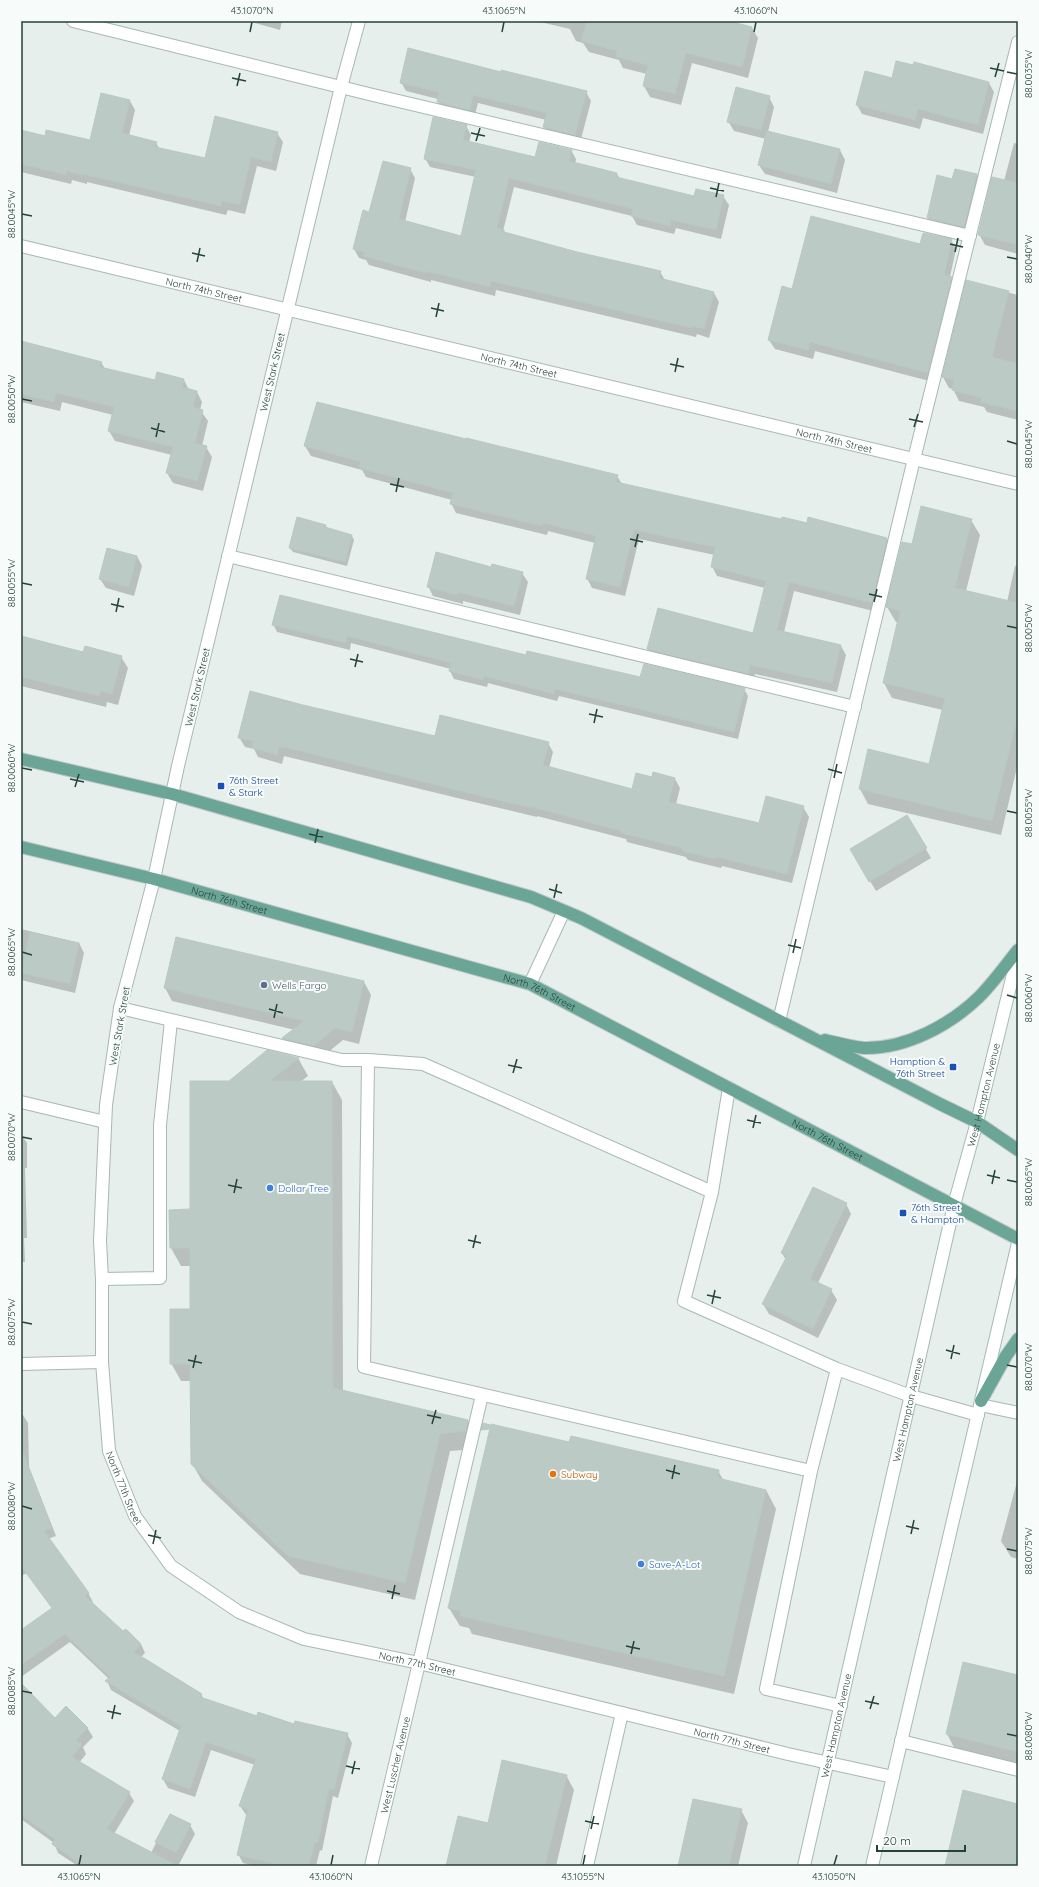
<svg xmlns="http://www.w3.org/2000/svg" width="1039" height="1887" viewBox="0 0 1039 1887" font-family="Quicksand,sans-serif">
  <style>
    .shadow { fill: #0003 }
    .building { fill: #bbcac4; stroke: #b8c9c2 }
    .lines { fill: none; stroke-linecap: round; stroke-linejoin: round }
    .lane-casing { stroke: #a8b8b2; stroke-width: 14 }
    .street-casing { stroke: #a8b8b2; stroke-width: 14 }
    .secondary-casing { stroke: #a4bbb3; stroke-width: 14 }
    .primary-casing { stroke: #c2cac8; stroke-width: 14 }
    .lane { stroke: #fff; stroke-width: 12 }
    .street { stroke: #fff; stroke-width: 12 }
    .secondary { stroke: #fff; stroke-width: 12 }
    .primary { stroke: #6aa596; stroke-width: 12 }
    .ticks { fill: none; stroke: #24423a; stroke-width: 1.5 }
    .transit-dot { fill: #1a4fb4; stroke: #f7fbf9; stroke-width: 1.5 }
    .service-dot { fill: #5c6f8a; stroke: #f7fbf9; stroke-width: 1.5 }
    .shop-dot { fill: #3f7fe0; stroke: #f7fbf9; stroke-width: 1.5 }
    .food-dot { fill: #e8710a; stroke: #f7fbf9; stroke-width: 1.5 }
    .labels { text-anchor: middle; stroke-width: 4; stroke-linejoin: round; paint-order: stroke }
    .street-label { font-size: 10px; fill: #24423a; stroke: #f7fbf9 }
    .transit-label { font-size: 10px; fill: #164399; stroke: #f7fbf9; text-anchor: start }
    .service-label { font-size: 10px; fill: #4e5e75; stroke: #f7fbf9; text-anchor: start }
    .shop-label { font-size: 10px; fill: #366cbe; stroke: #f7fbf9; text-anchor: start }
    .food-label { font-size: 10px; fill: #c56008; stroke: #f7fbf9; text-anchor: start }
    .neatline { fill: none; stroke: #24423a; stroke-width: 1.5 }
    .ticks-label { font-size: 10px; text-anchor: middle; fill: #24423a }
  </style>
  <rect width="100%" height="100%" fill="#e6efeb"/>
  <!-- shadow -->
  <path class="shadow" d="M 248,21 L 282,21 L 280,30 Z
    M 536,21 L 726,21 L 752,28 L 758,38 L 748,78 L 692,63 L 681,105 L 650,97 L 644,86 L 647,74 L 623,68 L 619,60 L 589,52 L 583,43 L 576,41 L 570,29 Z
    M 501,73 L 586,92 L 591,101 L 580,143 L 549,136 L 544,127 L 546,120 L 478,103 L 474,118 L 443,111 L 438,102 L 438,99 L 406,91 L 401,82 Z
    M 893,79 L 989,83 L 994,92 L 983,134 L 923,118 L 920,129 L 862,114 L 857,105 Z
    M 769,97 L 774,107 L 768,132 L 840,150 L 845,160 L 837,193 L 765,174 L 759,165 L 766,139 L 734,131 L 728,121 Z
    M 130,101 L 135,110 L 129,136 L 156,143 L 159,148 L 206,159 L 277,133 L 283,142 L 276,171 L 257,166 L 245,214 L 228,210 L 226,215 L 87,182 L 87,184 L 72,180 L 71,184 L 21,172 L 21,131 L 45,137 L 90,141 Z
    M 466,126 L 471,135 L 469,142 L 536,158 L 571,150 L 576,159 L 575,164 L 617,174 L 620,179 L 695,197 L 723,196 L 729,205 L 721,239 L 676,228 L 674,234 L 637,225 L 632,216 L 514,187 L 503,231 L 505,234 L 577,253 L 660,272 L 665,280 L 714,293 L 719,302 L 709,338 L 697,334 L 696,337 L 496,290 L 495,296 L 431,280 L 431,282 L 369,265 L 366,260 L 359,258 L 354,249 L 370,213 L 410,169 L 415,178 L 405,222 L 462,237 L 476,177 L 430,167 L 425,158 Z
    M 1014,143 L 1018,144 L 1018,254 L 985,245 L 979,234 L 1004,181 Z
    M 977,175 L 982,184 L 969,236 L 933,227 L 928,218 L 953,180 Z
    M 951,240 L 956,249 L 950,277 L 956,287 L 933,382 L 815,351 L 813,359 L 775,349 L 769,340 L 793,290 L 921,245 Z
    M 967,282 L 1018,295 L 1018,420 L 987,412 L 984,407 L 959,401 L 953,389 L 949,388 L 943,377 Z
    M 21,342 L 101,362 L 105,369 L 156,381 L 184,380 L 189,390 L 197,392 L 202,402 L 200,410 L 208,421 L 202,446 L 206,447 L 212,457 L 203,491 L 173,483 L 167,473 L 172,455 L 115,441 L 109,431 L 113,415 L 62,402 L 60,411 L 21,402 Z
    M 466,441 L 617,476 L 622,484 L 782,521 L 887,539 L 892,548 L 877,612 L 794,591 L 784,632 L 841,646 L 846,655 L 837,692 L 755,674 L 753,682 L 654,658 L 648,649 L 754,634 L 765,588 L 717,576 L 712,566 L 715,555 L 639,539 L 625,596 L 592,588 L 587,578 L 595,543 L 548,531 L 547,535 L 456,513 L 451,503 L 452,500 L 366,477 L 362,470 L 311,456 L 305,446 Z
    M 971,520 L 980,535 L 966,591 L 1007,602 L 1015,566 L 1018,566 L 1018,763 L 1001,835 L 868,804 L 860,789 L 929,765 L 943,710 L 892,698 L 884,683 L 898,622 L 896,622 L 887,607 L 913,545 Z
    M 325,525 L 328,529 L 352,536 L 354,540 L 347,566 L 293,552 L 290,548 Z
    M 137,556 L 142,566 L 134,596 L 106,588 L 100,579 Z
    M 492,568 L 522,573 L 528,582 L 520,615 L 463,601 L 463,604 L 433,596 L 428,586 Z
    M 273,624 L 526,656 L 641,678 L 744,689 L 748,696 L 738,739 L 559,696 L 557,701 L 488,683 L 487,687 L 454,679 L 450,671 L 451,669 L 351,643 L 350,650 L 277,632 Z
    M 21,633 L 23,637 L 84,653 L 121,657 L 128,668 L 118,705 L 107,702 L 106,707 L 21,686 Z
    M 303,706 L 436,737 L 548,743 L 553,752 L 549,768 L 633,791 L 653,778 L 675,779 L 680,788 L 676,804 L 760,825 L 803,807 L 809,817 L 792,883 L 722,866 L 721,868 L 688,860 L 686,857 L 627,842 L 626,839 L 537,816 L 537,817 L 474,802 L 284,756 L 282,764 L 258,757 L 254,749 L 245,747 L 239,737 Z
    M 907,817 L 931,858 L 876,891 L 851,849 Z
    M 21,929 L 79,943 L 84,953 L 75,993 L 21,980 Z
    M 364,982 L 371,995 L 359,1044 L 343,1040 L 321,1058 L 291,1051 L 284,1039 L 295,1030 L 172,1001 L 165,988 Z
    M 298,1058 L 308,1076 L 300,1082 L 332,1082 L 342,1100 L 343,1391 L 468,1421 L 478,1438 L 476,1449 L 450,1451 L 415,1600 L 300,1574 L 202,1481 L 192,1463 L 192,1381 L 181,1381 L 171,1363 L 191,1310 L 191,1266 L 181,1266 L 171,1248 L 191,1210 L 229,1082 Z
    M 21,1134 L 27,1143 L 27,1168 L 25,1168 L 27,1238 L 24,1238 L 25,1262 L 22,1262 L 23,1320 L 21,1320 Z
    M 846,1204 L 851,1214 L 818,1283 L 831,1290 L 837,1300 L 818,1338 L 769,1314 L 763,1304 L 786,1260 L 782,1253 Z
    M 21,1415 L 23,1415 L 28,1423 L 29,1467 L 56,1536 L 48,1539 L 88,1593 L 93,1602 L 91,1603 L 123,1633 L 141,1644 L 145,1653 L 141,1657 L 201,1694 L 204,1700 L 257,1718 L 347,1734 L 352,1743 L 338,1798 L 333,1796 L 322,1851 L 320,1850 L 316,1866 L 255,1866 L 243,1863 L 238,1854 L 247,1816 L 240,1806 L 255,1765 L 211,1750 L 195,1797 L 168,1788 L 163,1779 L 180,1731 L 111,1690 L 107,1681 L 109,1679 L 70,1642 L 21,1677 L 21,1632 L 53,1609 L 27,1573 L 21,1576 Z
    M 570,1443 L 718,1471 L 724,1481 L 766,1490 L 776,1509 L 734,1694 L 472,1634 L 469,1628 L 460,1626 L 449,1608 Z
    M 1018,1478 L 1018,1559 L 1011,1557 L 1001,1541 Z
    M 1018,1676 L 1018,1767 L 957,1753 L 947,1734 Z
    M 21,1685 L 55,1719 L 66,1708 L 88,1729 L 93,1737 L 83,1747 L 86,1754 L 79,1763 L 129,1793 L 134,1801 L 114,1834 L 151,1853 L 170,1815 L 190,1825 L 195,1834 L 178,1866 L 78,1866 L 58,1853 L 54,1843 L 21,1819 Z
    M 566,1775 L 574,1790 L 556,1866 L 449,1866 L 489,1824 Z
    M 1018,1805 L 1018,1866 L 946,1866 Z
    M 741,1810 L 748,1823 L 738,1866 L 679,1866 Z"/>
  <!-- building -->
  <path class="building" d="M 587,21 L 728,21 L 752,27 L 742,67 L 686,53 L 675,94 L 643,86 L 648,65 L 616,57 L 617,51 L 581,41 Z
    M 408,48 L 501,72 L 501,70 L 587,91 L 575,135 L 543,127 L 547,113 L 473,95 L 470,110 L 437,102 L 439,92 L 400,83 Z
    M 896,61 L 913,65 L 914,62 L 989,82 L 978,125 L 918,109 L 915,120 L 856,105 L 865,71 L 892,78 Z
    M 736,87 L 770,96 L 761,130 L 727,122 Z
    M 101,93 L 130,100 L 122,133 L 157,142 L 155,147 L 205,158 L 215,116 L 278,132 L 271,162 L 251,157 L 240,205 L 222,201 L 221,206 L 82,174 L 82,175 L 66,171 L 66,175 L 21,164 L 21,130 L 45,136 L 46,130 L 90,140 Z
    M 433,117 L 467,125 L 463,140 L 535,157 L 539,142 L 572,150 L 569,161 L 617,173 L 616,177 L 694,196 L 696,189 L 724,195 L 716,230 L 671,220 L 670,226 L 631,216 L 633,209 L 509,178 L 497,228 L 504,230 L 504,232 L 577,252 L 661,271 L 659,278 L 714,292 L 704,329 L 692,326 L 692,328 L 491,281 L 490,287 L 426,271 L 426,273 L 363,256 L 364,252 L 353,249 L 363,210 L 369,212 L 383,161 L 411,168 L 399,219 L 461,236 L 476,170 L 424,159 Z
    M 767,131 L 840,149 L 831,184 L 758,165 Z
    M 955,169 L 977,174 L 964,227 L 927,218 L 937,175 L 952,179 Z
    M 992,177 L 1018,183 L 1018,245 L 978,235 Z
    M 811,216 L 920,244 L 923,233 L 952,239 L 944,275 L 952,277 L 928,373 L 810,342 L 808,350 L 768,340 L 782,286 L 792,289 Z
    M 966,280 L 1009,291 L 992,357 L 1018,364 L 1018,411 L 980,402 L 982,398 L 952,390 L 954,380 L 942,377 Z
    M 21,341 L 102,362 L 100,367 L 155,380 L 157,372 L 184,379 L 182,387 L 197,391 L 193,407 L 203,410 L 195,443 L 207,446 L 197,481 L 166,473 L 173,447 L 108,431 L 114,407 L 56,393 L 54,402 L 21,394 Z
    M 317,402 L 466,439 L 466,438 L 618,475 L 616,482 L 781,519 L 782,517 L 807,523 L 808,517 L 887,538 L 872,603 L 789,582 L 777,630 L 841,645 L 832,683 L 750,665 L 748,674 L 647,649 L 658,608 L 753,633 L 766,581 L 711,567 L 715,547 L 634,530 L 620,587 L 586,579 L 596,536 L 543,523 L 542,526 L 450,504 L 453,493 L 359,468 L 361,462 L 304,446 Z
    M 921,506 L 972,519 L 955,588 L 1018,603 L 1018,715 L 992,821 L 859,789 L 868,749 L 929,764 L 945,698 L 883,683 L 900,611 L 886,607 L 902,542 L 912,544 Z
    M 297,517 L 326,525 L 325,527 L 352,535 L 345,562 L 289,548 Z
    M 107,548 L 137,556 L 129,587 L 99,579 Z
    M 436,552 L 491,567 L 492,564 L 523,572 L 514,606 L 458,592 L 457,595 L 427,587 Z
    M 280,595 L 526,655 L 527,651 L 640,677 L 644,664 L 745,688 L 734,732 L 555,689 L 554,694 L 484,676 L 483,680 L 449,671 L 451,663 L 347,636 L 346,643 L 272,625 Z
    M 21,636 L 83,652 L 85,646 L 122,656 L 112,694 L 101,691 L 99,696 L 21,677 Z
    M 250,691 L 303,705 L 435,736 L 440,715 L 549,742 L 543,765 L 632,789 L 636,773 L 652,777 L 653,772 L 675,778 L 669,802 L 759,823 L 766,796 L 804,806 L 787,874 L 717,857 L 716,859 L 682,851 L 682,848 L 621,833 L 621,831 L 532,807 L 532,808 L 468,793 L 284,747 L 279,747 L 277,755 L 252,748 L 253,741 L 238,738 Z
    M 907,815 L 927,848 L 869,882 L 850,849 Z
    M 30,932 L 79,943 L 70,984 L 21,973 Z
    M 176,937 L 364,981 L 352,1032 L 335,1028 L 314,1046 L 282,1038 L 304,1021 L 164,988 Z
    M 267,1050 L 299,1058 L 270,1081 L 332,1081 L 333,1388 L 468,1420 L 466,1431 L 440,1434 L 405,1583 L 288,1556 L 191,1464 L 190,1364 L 170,1364 L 170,1309 L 190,1309 L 190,1248 L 170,1248 L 169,1210 L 190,1209 L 190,1081 L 229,1081 Z
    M 813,1187 L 847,1203 L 810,1279 L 832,1289 L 813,1329 L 762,1304 L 787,1256 L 781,1253 Z
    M 483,1423 L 490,1425 L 489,1429 L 481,1430 Z
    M 491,1424 L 569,1442 L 571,1436 L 719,1470 L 718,1478 L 766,1490 L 724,1676 L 460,1616 L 461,1611 L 448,1608 Z
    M 21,1453 L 23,1453 L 52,1528 L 44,1531 L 89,1593 L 85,1596 L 123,1631 L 126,1629 L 141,1644 L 134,1652 L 202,1694 L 200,1697 L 257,1716 L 258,1712 L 294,1724 L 295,1721 L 348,1733 L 334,1790 L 329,1788 L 318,1843 L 315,1842 L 309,1866 L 284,1866 L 237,1855 L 248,1809 L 239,1806 L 256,1759 L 206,1742 L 190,1789 L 162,1779 L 181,1726 L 105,1681 L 110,1677 L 65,1634 L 21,1665 L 21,1630 L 52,1608 L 21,1566 Z
    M 963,1662 L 1018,1675 L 1018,1752 L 946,1734 Z
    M 21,1683 L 55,1718 L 66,1706 L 88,1728 L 76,1740 L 82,1744 L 72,1757 L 130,1792 L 107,1829 L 178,1866 L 83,1866 L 52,1844 L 55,1839 L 21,1815 Z
    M 502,1760 L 567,1775 L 545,1866 L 446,1866 L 458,1816 L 488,1823 Z
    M 963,1790 L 1018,1804 L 1018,1854 L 1015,1866 L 945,1866 Z
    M 693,1799 L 742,1809 L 729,1866 L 678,1866 Z
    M 170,1814 L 191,1824 L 176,1853 L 155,1842 Z"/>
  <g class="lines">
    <!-- lane casing -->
    <g class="lane-casing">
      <path id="lane" d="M 73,21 L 373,95 L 970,236
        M 228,556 L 855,707
        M 530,984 L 564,911
        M 120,1008 L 342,1060 L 368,1060
        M 779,1021 L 914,459 L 1018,42
        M 21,1102 L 105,1122
        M 712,1192 L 729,1088
        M 102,1279 L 160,1278 L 160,1125 L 171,1021
        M 980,1405 L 1018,1413
        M 811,1471 L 837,1369
        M 419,1663 L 482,1395
        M 841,1706 L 766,1689 L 811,1471 L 364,1367 L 368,1060 L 423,1064 L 712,1192 L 684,1301 L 837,1369 L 911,1396 L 978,1415
        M 901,1741 L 1018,1770
        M 587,1866 L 622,1713"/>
    </g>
    <!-- street casing -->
    <g class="street-casing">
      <g id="street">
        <path id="s1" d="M 359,21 L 341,87 L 178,766 L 154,879 L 120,1008 L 106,1105 L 100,1241 L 102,1279 L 102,1362 L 109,1451 L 135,1516 L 171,1566 L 239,1612 L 304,1639 L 419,1663 L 788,1754 L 893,1777"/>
        <path id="s2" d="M 21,246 L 1018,484"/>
        <path d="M 21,1364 L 102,1362"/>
        <path id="s3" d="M 371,1866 L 419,1663"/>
      </g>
    </g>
    <!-- secondary casing -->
    <g class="secondary-casing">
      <g id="secondary">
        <path id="s4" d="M 804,1866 L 954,1205 L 977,1122 L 1018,954"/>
        <path d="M 872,1866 L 1018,1243"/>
      </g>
    </g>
    <!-- primary casing -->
    <g class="primary-casing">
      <g id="primary">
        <path d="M 21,759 L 172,794 L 531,897 L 581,918 L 940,1104 L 977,1122 L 1018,1150"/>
        <path id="s5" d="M 21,847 L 154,879 L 530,984 L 1018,1239"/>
        <path d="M 825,1040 C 838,1043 852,1047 864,1048 C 906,1049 950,1025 979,997 C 993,983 1005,966 1018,950"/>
        <path d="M 981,1401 L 1006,1356 L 1018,1339"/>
      </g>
    </g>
    <!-- lane -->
    <use href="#lane" class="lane"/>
    <!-- street -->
    <use href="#street" class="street"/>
    <!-- secondary -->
    <use href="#secondary" class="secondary"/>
    <!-- primary -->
    <use href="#primary" class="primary"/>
  </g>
  <!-- ticks -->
  <path class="ticks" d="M 250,32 L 252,22M 502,32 L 504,22M 754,32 L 756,22M 990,68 L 1004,71M 1007,72 L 1017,74M 995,77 L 999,63M 232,78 L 246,81M 237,86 L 240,73M 471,133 L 485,136M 476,141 L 480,128M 710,188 L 724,191M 716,197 L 719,183M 22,214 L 32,216M 950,244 L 963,247M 955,252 L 958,238M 192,253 L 205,256M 1007,257 L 1017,259M 197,262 L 200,248M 431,308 L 444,311M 436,317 L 439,303M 670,364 L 684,367M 675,372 L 678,358M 22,399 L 32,401M 909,419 L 923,422M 914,427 L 918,414M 151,428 L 165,432M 156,437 L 159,423M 1007,441 L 1017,444M 390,484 L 404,487M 396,492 L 399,478M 630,539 L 643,542M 635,547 L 638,534M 22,583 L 32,585M 869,594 L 882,597M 874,602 L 877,589M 111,604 L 124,607M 116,612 L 119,598M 1007,626 L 1017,628M 350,659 L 363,662M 355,667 L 358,654M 589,714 L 603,717M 594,723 L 597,709M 22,768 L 32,770M 828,769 L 842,773M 834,778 L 837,764M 70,779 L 84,782M 75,787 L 79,774M 1007,811 L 1017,813M 309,834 L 323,837M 315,843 L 318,829M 549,889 L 562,893M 554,898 L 557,884M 788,945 L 801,948M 22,952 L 32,955M 793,953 L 796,939M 1007,995 L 1017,998M 269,1009 L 283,1013M 274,1018 L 277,1004M 508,1065 L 522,1068M 513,1073 L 517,1059M 747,1120 L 761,1123M 753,1128 L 756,1115M 22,1137 L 32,1139M 987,1175 L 1000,1178M 1007,1180 L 1017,1182M 992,1184 L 995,1170M 228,1185 L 242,1188M 234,1193 L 237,1179M 468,1240 L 481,1243M 473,1248 L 476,1235M 707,1295 L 721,1298M 712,1304 L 715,1290M 22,1322 L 32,1324M 946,1350 L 960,1354M 951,1359 L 954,1345M 188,1360 L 202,1363M 1007,1365 L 1017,1367M 193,1368 L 196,1355M 427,1415 L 441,1418M 432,1424 L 436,1410M 666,1470 L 680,1474M 672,1479 L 675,1465M 22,1506 L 32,1509M 906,1526 L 919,1529M 911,1534 L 914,1520M 148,1535 L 161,1538M 153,1544 L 156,1530M 1007,1549 L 1017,1551M 387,1591 L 400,1594M 392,1599 L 395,1585M 626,1646 L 640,1649M 631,1654 L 634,1641M 22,1691 L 32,1693M 865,1701 L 879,1704M 870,1709 L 874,1696M 107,1711 L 121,1714M 112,1719 L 115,1705M 1007,1734 L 1017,1736M 346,1766 L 360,1769M 352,1774 L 355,1761M 585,1821 L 599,1824M 591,1829 L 594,1816M 79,1865 L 81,1855M 331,1865 L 333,1855M 583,1865 L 585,1855M 834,1865 L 837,1855"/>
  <!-- markers -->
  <g class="transit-dot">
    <rect x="217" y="782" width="8" height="8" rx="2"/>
    <rect x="949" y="1063" width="8" height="8" rx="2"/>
    <rect x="899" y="1209" width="8" height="8" rx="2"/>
  </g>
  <circle class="service-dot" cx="264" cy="985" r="4"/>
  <g class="shop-dot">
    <circle cx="270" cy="1188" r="4"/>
    <circle cx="641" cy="1564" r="4"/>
  </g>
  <circle class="food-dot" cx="553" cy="1474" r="4"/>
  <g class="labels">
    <!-- street labels -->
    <g class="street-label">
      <text dy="4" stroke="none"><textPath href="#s2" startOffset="188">North 74th Street</textPath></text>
      <text dy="4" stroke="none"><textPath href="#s2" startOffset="512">North 74th Street</textPath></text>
      <text transform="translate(272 372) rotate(-77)" y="4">West Stark Street</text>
      <text dy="4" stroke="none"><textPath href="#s2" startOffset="836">North 74th Street</textPath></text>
      <text transform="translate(197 687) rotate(-77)" y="4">West Stark Street</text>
      <text dy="4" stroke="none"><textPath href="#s5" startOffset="215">North 76th Street</textPath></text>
      <text dy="4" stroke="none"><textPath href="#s5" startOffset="539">North 76th Street</textPath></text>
      <text transform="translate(119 1026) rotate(-80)" y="4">West Stark Street</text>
      <text dy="4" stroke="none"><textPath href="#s4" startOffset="792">West Hampton Avenue</textPath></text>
      <text dy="4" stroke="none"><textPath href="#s5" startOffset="863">North 76th Street</textPath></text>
      <text dy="4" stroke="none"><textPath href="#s4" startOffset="468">West Hampton Avenue</textPath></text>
      <text dy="4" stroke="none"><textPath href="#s1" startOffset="1500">North 77th Street</textPath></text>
      <text dy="4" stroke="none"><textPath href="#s1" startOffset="1860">North 77th Street</textPath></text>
      <text dy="4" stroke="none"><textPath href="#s4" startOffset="144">West Hampton Avenue</textPath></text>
      <text dy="4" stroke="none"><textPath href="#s1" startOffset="2184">North 77th Street</textPath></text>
      <text dy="4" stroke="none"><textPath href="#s3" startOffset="104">West Luscher Avenue</textPath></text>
    </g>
    <!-- transit labels -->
    <g class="transit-label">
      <text x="229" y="784">76th Street<tspan x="229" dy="12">&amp; Stark</tspan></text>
      <text x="945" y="1065" text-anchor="end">Hamption &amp;<tspan x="945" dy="12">76th Street</tspan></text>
      <text x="911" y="1211">76th Street<tspan x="911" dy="12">&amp; Hampton</tspan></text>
    </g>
    <!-- service labels -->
    <g class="service-label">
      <text x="272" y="989">Wells Fargo</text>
    </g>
    <!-- shop labels -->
    <g class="shop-label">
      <text x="278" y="1192">Dollar Tree</text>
      <text x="649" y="1568">Save-A-Lot</text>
    </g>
    <!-- food labels -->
    <g class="food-label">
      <text x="561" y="1478">Subway</text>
    </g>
  </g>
  <!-- border -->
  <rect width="1039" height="1887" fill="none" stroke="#f7fbf9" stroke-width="44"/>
  <!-- scale -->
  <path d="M877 1845v6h88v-6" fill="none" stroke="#24423a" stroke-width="2"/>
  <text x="883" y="1845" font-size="12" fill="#24423a" stroke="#f7fbf9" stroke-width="3" paint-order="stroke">20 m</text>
  <rect x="22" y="22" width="995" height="1843" class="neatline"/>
  <g class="ticks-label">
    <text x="252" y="14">43.1070°N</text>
    <text x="504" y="14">43.1065°N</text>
    <text x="756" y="14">43.1060°N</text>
    <text transform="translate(1028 74) rotate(-90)" y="4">88.0035°W</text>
    <text transform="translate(11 214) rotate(-90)" y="4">88.0045°W</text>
    <text transform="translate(1028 259) rotate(-90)" y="4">88.0040°W</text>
    <text transform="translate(11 399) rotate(-90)" y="4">88.0050°W</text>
    <text transform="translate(1028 444) rotate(-90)" y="4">88.0045°W</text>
    <text transform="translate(11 583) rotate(-90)" y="4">88.0055°W</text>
    <text transform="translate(1028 628) rotate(-90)" y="4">88.0050°W</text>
    <text transform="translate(11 768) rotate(-90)" y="4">88.0060°W</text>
    <text transform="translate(1028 813) rotate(-90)" y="4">88.0055°W</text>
    <text transform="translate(11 952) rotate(-90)" y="4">88.0065°W</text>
    <text transform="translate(1028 998) rotate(-90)" y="4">88.0060°W</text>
    <text transform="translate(11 1137) rotate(-90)" y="4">88.0070°W</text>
    <text transform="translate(1028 1182) rotate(-90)" y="4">88.0065°W</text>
    <text transform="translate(11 1322) rotate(-90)" y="4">88.0075°W</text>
    <text transform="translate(1028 1367) rotate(-90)" y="4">88.0070°W</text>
    <text transform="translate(11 1506) rotate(-90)" y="4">88.0080°W</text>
    <text transform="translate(1028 1551) rotate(-90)" y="4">88.0075°W</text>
    <text transform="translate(11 1691) rotate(-90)" y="4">88.0085°W</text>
    <text transform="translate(1028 1736) rotate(-90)" y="4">88.0080°W</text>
    <text x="79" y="1880">43.1065°N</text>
    <text x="331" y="1880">43.1060°N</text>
    <text x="583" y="1880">43.1055°N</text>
    <text x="834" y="1880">43.1050°N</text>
  </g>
</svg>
